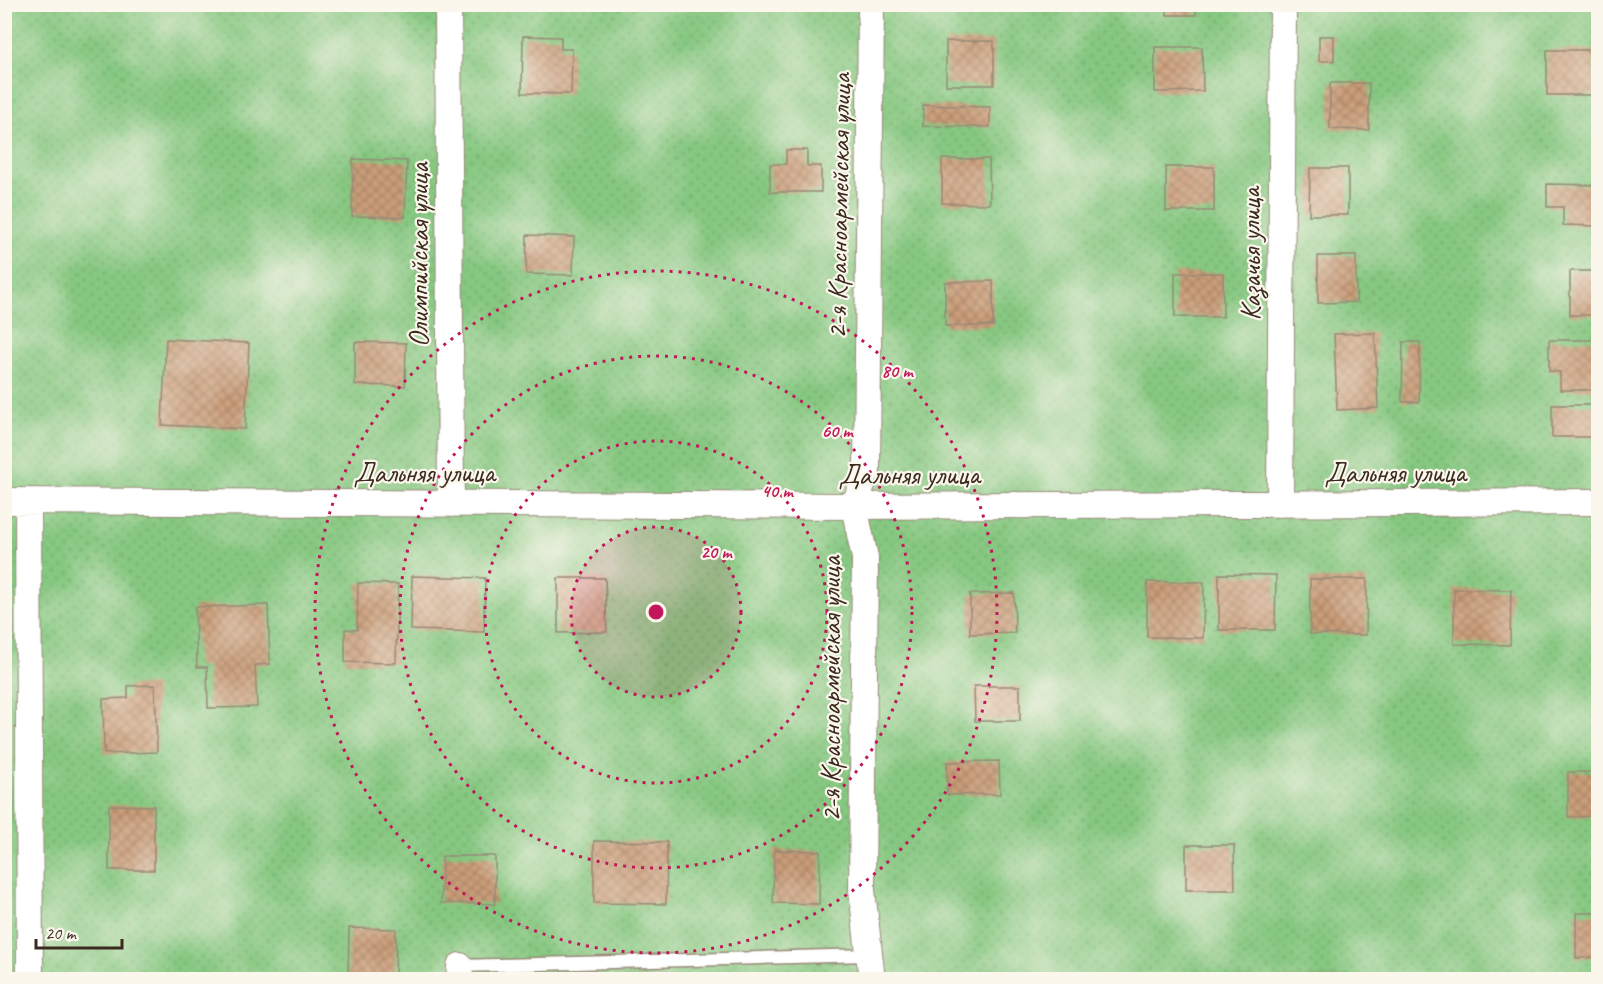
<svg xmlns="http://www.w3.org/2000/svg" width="1603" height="984" viewBox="0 0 1603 984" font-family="Caveat,sans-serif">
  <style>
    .green { fill: url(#green-dots); stroke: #607950; stroke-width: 1.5 }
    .building { fill: url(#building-cross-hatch) }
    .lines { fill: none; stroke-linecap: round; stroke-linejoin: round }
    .service-casing { stroke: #978976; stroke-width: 15 }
    .minor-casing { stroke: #978976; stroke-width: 28 }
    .service { stroke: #fff; stroke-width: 12 }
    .minor { stroke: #fff; stroke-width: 26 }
    .ring { fill: none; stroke: #c2185b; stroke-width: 3; stroke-dasharray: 3 6 }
    .labels { text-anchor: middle; stroke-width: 4.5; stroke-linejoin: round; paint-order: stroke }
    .street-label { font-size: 28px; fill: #3b2a1e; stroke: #fbf7ec }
    .centre { fill: #c2185b; stroke: #fbf7ec; stroke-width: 3 }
    .ring-label { font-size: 18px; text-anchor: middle; font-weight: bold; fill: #c2185b; stroke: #fbf7ec; stroke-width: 4.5; stroke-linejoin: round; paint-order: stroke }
  </style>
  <defs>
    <pattern id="green-dots" width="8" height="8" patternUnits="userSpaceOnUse" patternTransform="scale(1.5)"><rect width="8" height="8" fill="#86c881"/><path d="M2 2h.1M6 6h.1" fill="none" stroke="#6fa369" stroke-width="1.8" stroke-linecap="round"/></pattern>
    <pattern id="building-cross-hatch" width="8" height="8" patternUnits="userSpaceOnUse" patternTransform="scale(1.5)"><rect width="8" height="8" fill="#cb9e7a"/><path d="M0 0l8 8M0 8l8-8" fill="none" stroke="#a68163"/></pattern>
  </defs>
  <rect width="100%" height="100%" fill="#fbf7ec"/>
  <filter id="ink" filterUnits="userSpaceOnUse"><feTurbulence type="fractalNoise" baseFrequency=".0167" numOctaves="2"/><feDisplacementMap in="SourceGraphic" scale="12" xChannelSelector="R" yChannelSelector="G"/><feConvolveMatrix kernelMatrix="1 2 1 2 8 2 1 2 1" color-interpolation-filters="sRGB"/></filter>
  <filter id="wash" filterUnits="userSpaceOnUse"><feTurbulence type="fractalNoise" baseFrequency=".008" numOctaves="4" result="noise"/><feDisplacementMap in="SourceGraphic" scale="24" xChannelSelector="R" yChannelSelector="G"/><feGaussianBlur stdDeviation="1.35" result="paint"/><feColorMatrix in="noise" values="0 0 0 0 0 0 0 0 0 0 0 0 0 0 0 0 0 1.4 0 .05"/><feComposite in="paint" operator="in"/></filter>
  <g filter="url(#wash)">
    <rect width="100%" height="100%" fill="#f3e8cf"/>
    <!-- green -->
    <path class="green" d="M 5,5 L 1598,5 L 1598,979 L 5,979 Z"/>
    <g id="blocks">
      <!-- building -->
      <path class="building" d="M 1167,4 L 1196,4 L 1196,15 L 1167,15 Z
        M 523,36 L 561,37 L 561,49 L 572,49 L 571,94 L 522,93 Z
        M 1319,36 L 1334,36 L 1334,61 L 1319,61 Z
        M 946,41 L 994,41 L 994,85 L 946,85 Z
        M 1155,47 L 1202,47 L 1203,91 L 1155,92 Z
        M 1547,50 L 1594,50 L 1595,95 L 1547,95 Z
        M 1330,83 L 1369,83 L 1369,130 L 1330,129 Z
        M 923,105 L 990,107 L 990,127 L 923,126 Z
        M 786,150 L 807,150 L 807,166 L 821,166 L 821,192 L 770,192 L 770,164 L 786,164 Z
        M 353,159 L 407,161 L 405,217 L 352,216 Z
        M 942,159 L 989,159 L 990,204 L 942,203 Z
        M 1166,167 L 1214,167 L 1214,211 L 1166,211 Z
        M 1310,168 L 1348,168 L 1348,215 L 1309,215 Z
        M 1547,184 L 1598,185 L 1598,226 L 1563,225 L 1563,207 L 1547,207 Z
        M 527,235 L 574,237 L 573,275 L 526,274 Z
        M 1318,256 L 1356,256 L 1356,302 L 1318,303 Z
        M 1570,271 L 1598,271 L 1598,315 L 1570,315 Z
        M 1175,273 L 1223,273 L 1223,317 L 1175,317 Z
        M 993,281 L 993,326 L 945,326 L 945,282 Z
        M 1375,333 L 1378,408 L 1337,410 L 1334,334 Z
        M 166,339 L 249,343 L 245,429 L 162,425 Z
        M 1549,340 L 1598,340 L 1598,390 L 1560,390 L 1560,372 L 1549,371 Z
        M 355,342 L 406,343 L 405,386 L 355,385 Z
        M 1403,342 L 1420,342 L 1419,402 L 1402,402 Z
        M 1552,405 L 1598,405 L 1598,437 L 1552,437 Z
        M 1594,548 L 1598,548 L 1598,632 L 1593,632 Z
        M 1219,574 L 1276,575 L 1275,630 L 1219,630 Z
        M 412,576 L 485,578 L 484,632 L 411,630 Z
        M 558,578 L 605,578 L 607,632 L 558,633 Z
        M 1310,579 L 1367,579 L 1366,635 L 1310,634 Z
        M 1147,582 L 1204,582 L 1203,638 L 1147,637 Z
        M 358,583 L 398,584 L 396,663 L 345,662 L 345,629 L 357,630 Z
        M 1454,589 L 1511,590 L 1510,645 L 1454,644 Z
        M 1014,593 L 1015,633 L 970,634 L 970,594 Z
        M 268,605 L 270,664 L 255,665 L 257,707 L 208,708 L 207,667 L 197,667 L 195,607 Z
        M 155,685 L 157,752 L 104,754 L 103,699 L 128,698 L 128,686 Z
        M 974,686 L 1020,686 L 1020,721 L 975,721 Z
        M 999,761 L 1000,794 L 947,795 L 947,762 Z
        M 1568,772 L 1598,772 L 1598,816 L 1568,817 Z
        M 109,805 L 154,806 L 154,870 L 109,870 Z
        M 594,841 L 667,842 L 666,904 L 594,903 Z
        M 1186,845 L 1234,845 L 1235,890 L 1186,890 Z
        M 774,850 L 820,851 L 819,904 L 773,903 Z
        M 442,856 L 495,856 L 495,904 L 441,903 Z
        M 1576,913 L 1598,913 L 1598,957 L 1576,958 Z
        M 349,928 L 396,929 L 395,980 L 348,980 Z"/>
    </g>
  </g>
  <g filter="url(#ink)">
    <use href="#blocks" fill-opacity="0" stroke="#978976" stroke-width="1.5"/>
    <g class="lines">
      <!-- service casing -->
      <g class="service-casing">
        <path id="service" d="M 460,966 L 870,955"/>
      </g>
      <!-- minor casing -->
      <g class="minor-casing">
        <path id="minor" d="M 448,4 L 451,504
          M 871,4 L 867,471 L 854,506 L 865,558 L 862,890 L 872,980
          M 4,501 L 854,506 L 1598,502
          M 28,501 L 30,980
          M 1280,504 L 1283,4
          M 459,980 L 460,966"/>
      </g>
      <!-- service -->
      <use href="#service" class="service"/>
      <!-- minor -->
      <use href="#minor" class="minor"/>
    </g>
  </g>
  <!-- distance rings -->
  <circle cx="656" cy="612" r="85" fill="#c2185b" fill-opacity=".12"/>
  <g class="ring">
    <circle cx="656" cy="612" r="85"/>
    <circle cx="656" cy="612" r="171"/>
    <circle cx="656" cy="612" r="256"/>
    <circle cx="656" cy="612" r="341"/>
  </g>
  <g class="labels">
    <!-- street labels -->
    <g class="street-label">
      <text transform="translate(838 206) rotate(-89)" y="10">2-я Красноармейская улица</text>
      <text transform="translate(1250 254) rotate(-90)" y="10">Казачья улица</text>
      <text transform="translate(418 255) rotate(-90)" y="10">Олимпийская улица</text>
      <text x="424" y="482">Дальняя улица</text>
      <text x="1395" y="482">Дальняя улица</text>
      <text x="909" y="484">Дальняя улица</text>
      <text transform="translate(830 689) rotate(-90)" y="10">2-я Красноармейская улица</text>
    </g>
  </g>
  <circle cx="656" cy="612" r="9" class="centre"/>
  <g class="ring-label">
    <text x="897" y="377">80 m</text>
    <text x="837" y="437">60 m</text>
    <text x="777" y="497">40 m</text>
    <text x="716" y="558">20 m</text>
  </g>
  <!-- margin -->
  <rect width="1603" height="984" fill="none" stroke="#fbf7ec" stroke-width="24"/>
  <!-- scale -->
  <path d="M36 939v9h86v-9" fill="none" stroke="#3b2a1e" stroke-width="3"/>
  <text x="45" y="939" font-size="18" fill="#3b2a1e" stroke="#fbf7ec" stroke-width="4.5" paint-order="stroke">20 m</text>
</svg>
